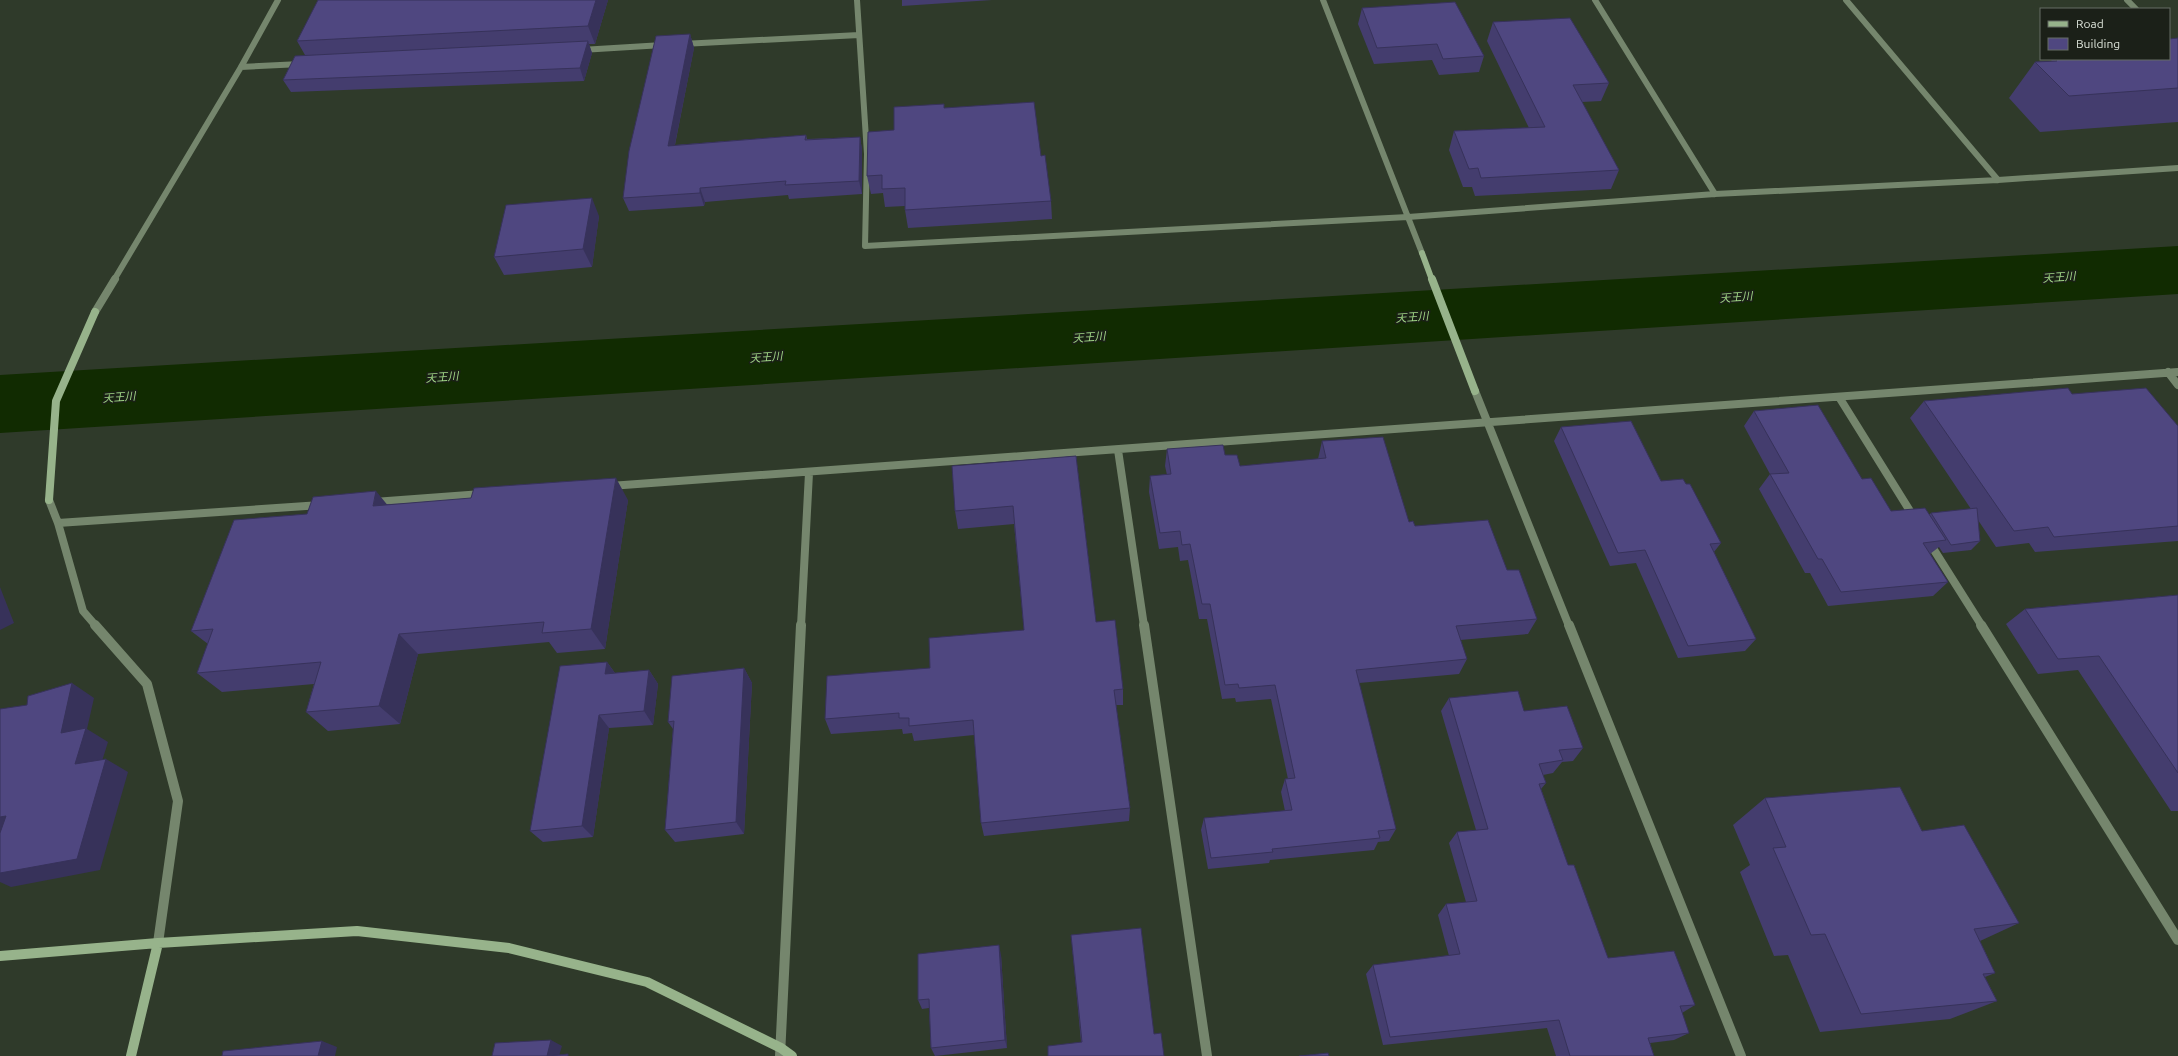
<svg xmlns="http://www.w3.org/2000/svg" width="2178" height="1056" viewBox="0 0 2178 1056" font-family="Ubuntu,'Noto Sans JP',sans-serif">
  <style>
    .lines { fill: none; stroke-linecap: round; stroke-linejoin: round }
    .river { fill: #112b01; fill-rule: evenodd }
    .street-far2 { stroke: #75866d; stroke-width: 6 }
    .street-far1 { stroke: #75866d; stroke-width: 8 }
    .street { stroke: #75866d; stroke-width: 10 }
    .secondary-far2 { stroke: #97b38b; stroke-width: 6 }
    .secondary-far1 { stroke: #97b38b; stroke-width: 8 }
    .secondary { stroke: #97b38b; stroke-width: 10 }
    .wall { fill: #443d6e }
    .shaded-wall { fill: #37325a }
    .building { fill: #4f4780; stroke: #37325a }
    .labels { text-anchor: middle; stroke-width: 3; stroke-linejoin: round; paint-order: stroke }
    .water-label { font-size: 11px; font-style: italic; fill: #a2d987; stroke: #1b2018 }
  </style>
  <rect width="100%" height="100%" fill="#2f3a2a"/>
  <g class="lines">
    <!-- river -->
    <path class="river" d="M 2178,246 L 2178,294 L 0,433 L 0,375 Z"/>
    <!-- street-far2 -->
    <path class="street-far2" d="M 857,0 L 867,154 L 865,246 L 1408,217 L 1715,194 L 1998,180 L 2178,168
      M 1323,0 L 1422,253
      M 1595,0 L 1715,194
      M 1846,0 L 1998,180
      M 2127,0 L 2136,9
      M 682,44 L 859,35
      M 581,50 L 663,45
      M 241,67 L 301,64
      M 114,280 L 241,67 L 278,0"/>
    <!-- street-far1 -->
    <path class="street-far1" d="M 95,312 L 115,279
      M 2168,372 L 2178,385
      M 1475,391 L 1569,626
      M 1839,397 L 1915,519
      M 1118,450 L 1144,626
      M 610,486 L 2178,372
      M 49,500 L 58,523 L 83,611 L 96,626
      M 374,502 L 482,494
      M 58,523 L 321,505
      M 1929,542 L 1982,626
      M 801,626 L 809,473"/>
    <!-- street -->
    <path class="street" d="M 95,625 L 147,684 L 178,801 L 158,943
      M 1144,625 L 1207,1056
      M 1569,625 L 1741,1056
      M 1981,625 L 2178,940
      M 780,1056 L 801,625"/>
    <!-- secondary-far2 -->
    <path class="secondary-far2" d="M 1422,253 L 1432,280"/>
    <!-- secondary-far1 -->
    <path class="secondary-far1" d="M 1432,279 L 1475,391
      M 49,500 L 56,401 L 95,312"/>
    <!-- secondary -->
    <path class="secondary" d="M 0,956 L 158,943 L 357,931 L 509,948 L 647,982 L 781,1048 L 792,1056
      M 131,1056 L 158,943"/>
  </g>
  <!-- wall -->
  <path class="wall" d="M 608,0 L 595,44 L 589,44 L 592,53 L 584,81 L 291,92 L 283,80 L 305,55 L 297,41 Z
    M 902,0 L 992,0 L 902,6 Z
    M 1362,8 L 1484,56 L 1479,72 L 1439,75 L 1432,60 L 1374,64 L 1358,24 Z
    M 1493,22 L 1609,83 L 1601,101 L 1582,102 L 1619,170 L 1611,189 L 1475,196 L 1472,187 L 1463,187 L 1449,150 L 1454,131 L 1529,128 L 1487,41 Z
    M 690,34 L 694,48 L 675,145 L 806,135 L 807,139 L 860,137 L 862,150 L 862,194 L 789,199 L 788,195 L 705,202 L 704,206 L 629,211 L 623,198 Z
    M 2178,38 L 2178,122 L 2040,132 L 2009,98 L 2035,62 L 2051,61 L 2053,59 L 2169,59 Z
    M 944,108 L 1041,156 L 1051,201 L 1052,219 L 908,228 L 905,210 L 905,206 L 885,207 L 883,193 L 871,194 L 867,176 L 894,130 Z
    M 599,216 L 592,267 L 504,275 L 494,257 Z
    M 2072,394 L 2178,426 L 2178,541 L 2035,552 L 2029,543 L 1996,547 L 1978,520 L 1980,541 L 1971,550 L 1943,553 L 1939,547 L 1930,554 L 1948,582 L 1933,596 L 1828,606 L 1810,573 L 1805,573 L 1759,489 L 1770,474 L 1744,426 L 1754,411 L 1862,479 L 1891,511 L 1929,515 L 1931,513 L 1971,509 L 1910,418 L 1924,401 Z
    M 1561,427 L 1661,481 L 1721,543 L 1714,552 L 1756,639 L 1745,651 L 1678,658 L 1636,563 L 1610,566 L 1554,441 Z
    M 1322,441 L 1409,522 L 1415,526 L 1507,570 L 1537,619 L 1528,634 L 1460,640 L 1467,659 L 1459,674 L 1359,683 L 1396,829 L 1389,841 L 1378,842 L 1374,850 L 1270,860 L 1269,863 L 1208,869 L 1201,830 L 1204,818 L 1285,811 L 1281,792 L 1285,779 L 1288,779 L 1271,699 L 1236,702 L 1235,698 L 1222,699 L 1207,619 L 1199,619 L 1188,560 L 1180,561 L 1178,547 L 1159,549 L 1149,492 L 1150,476 L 1167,475 L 1165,466 L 1167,449 L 1225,455 L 1240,466 L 1318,459 Z
    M 1076,456 L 1096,622 L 1123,689 L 1123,705 L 1116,705 L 1130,808 L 1129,821 L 984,836 L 981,823 L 974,735 L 914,741 L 912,733 L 903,734 L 902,729 L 831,734 L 825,719 L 930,668 L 1024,630 L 1014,524 L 958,529 L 955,511 Z
    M 628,500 L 605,649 L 557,653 L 549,642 L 418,654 L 400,724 L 328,731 L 306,712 L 314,684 L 222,692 L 197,673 L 208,644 L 191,631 L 307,514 L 387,504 Z
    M 2178,595 L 2178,811 L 2171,811 L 2078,670 L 2038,674 L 2006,624 L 2025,609 Z
    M 607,662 L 615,673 L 649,670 L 658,684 L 653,725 L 609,728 L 593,837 L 543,842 L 530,831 Z
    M 744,668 L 752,683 L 744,834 L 675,842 L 665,830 L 673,729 L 668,722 Z
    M 1449,698 L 1524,711 L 1583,748 L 1573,761 L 1562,762 L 1553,773 L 1543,775 L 1546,783 L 1541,789 L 1568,865 L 1608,958 L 1695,1005 L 1682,1013 L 1689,1033 L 1674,1040 L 1650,1043 L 1654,1056 L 1556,1056 L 1547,1028 L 1383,1045 L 1366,974 L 1373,965 L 1449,956 L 1438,915 L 1446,904 L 1466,902 L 1449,843 L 1457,832 L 1476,830 L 1441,711 Z
    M 1765,798 L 1922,831 L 2019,923 L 1980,941 L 1995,973 L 1985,977 L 1997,1001 L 1950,1019 L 1820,1032 L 1788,955 L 1774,956 L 1740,872 L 1750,865 L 1733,825 Z
    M 1071,935 L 1154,1034 L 1081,1042 L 1072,945 Z
    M 1001,955 L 1007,1048 L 935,1056 L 931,1048 L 929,1008 L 922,1009 L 918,1000 Z"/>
  <!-- shaded-wall -->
  <path class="shaded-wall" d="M 596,0 L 608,0 L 595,44 L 588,26 Z
    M 690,34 L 694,48 L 672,159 L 668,146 Z
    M 588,41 L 592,53 L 584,81 L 580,68 Z
    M 860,137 L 862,150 L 862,194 L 859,181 Z
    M 700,188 L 705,202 L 704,206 L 700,193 Z
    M 592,198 L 599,216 L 592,267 L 583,249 Z
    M 616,478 L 628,500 L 605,649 L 591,629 Z
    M 376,491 L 394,513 L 373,506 Z
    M 0,587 L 14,623 L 0,630 Z
    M 399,634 L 418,654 L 400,724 L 379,706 Z
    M 607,662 L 617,676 L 605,674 Z
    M 744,668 L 752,683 L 744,834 L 736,822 Z
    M 649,670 L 658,684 L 653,725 L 644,711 Z
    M 72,683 L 94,698 L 87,729 L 108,742 L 97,777 L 75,764 L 61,733 Z
    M 599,715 L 609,728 L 593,837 L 582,826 Z
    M 106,759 L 128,772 L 100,870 L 11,887 L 0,882 L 0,873 Z
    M 6,816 L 0,834 L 0,817 Z
    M 999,945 L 1001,955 L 1007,1048 L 1005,1040 Z
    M 551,1040 L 562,1046 L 559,1056 L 547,1056 Z
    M 322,1041 L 337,1047 L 335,1056 L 318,1056 Z"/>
  <!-- building -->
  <path class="building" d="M 318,0 L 596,0 L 588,26 L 297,41 Z
    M 1455,2 L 1484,56 L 1443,59 L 1437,44 L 1377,48 L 1362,8 Z
    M 1570,18 L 1609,83 L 1573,85 L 1619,170 L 1481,178 L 1478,168 L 1469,169 L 1454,131 L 1545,127 L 1493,22 Z
    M 690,34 L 668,146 L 806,135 L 805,140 L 860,137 L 859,181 L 785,185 L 786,181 L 700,188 L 700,193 L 623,198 L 629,151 L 656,36 Z
    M 2178,38 L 2178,88 L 2069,96 L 2035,62 L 2057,61 L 2055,59 L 2169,59 L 2169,39 Z
    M 588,41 L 580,68 L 283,80 L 295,56 Z
    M 1034,102 L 1041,156 L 1045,155 L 1051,201 L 905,210 L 905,188 L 882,189 L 882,175 L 867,176 L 868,132 L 894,130 L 894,107 L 944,104 L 944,108 Z
    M 592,198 L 583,249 L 494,257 L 506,205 Z
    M 2068,388 L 2072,394 L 2146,388 L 2178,426 L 2178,526 L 2054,537 L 2048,527 L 2014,531 L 1924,401 Z
    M 1818,405 L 1862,479 L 1871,478 L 1891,511 L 1925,508 L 1946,540 L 1923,543 L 1948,582 L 1841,592 L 1822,559 L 1818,559 L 1770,474 L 1789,473 L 1754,411 Z
    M 1631,421 L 1661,481 L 1683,479 L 1686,484 L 1690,484 L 1721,543 L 1710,544 L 1756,639 L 1688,646 L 1645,550 L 1618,553 L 1561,427 Z
    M 1383,437 L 1409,522 L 1413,521 L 1415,526 L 1488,520 L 1507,570 L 1519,570 L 1537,619 L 1456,626 L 1467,659 L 1356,670 L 1396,829 L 1378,831 L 1380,838 L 1272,849 L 1273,852 L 1211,858 L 1204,818 L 1292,810 L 1285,779 L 1295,778 L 1275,685 L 1239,688 L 1238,684 L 1225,685 L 1210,604 L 1202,604 L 1190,544 L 1182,545 L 1180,531 L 1160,533 L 1150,476 L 1171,474 L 1167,449 L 1223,445 L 1225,455 L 1237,455 L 1240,466 L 1326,458 L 1322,441 Z
    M 1076,456 L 1096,622 L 1115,620 L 1123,689 L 1114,690 L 1130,808 L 981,823 L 973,720 L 909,726 L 909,718 L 899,718 L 899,713 L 825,719 L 827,676 L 930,668 L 929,638 L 1024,630 L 1013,506 L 955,511 L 952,466 Z
    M 616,478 L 591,629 L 542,633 L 544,622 L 399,634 L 379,706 L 306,712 L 321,662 L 197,673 L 213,629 L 191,631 L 234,520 L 307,514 L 313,497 L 376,491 L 373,506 L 471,498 L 474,488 Z
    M 1977,508 L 1980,541 L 1951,545 L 1931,513 Z
    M 2178,595 L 2178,773 L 2099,656 L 2058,659 L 2025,609 Z
    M 607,662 L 605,674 L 649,670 L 644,711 L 599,715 L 582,826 L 530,831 L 560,666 Z
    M 744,668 L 736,822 L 665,830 L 674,721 L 668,722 L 672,676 Z
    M 72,683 L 61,733 L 86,728 L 75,764 L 106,759 L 77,859 L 0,873 L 0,833 L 6,816 L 0,817 L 0,709 L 27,705 L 28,696 Z
    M 1518,691 L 1524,711 L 1567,706 L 1583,748 L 1559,750 L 1563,760 L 1539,764 L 1546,783 L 1539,784 L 1568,865 L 1574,865 L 1608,958 L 1674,951 L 1695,1005 L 1680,1006 L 1689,1033 L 1648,1038 L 1654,1056 L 1570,1056 L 1559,1020 L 1390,1037 L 1373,965 L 1460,954 L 1446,904 L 1477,901 L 1457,832 L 1488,829 L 1449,698 Z
    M 1900,787 L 1922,831 L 1964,825 L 2019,923 L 1974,929 L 1995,973 L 1983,974 L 1997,1001 L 1861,1014 L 1825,934 L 1811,935 L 1773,848 L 1786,847 L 1765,798 Z
    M 1141,928 L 1154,1034 L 1161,1033 L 1164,1056 L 1048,1056 L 1048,1046 L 1082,1042 L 1071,935 Z
    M 999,945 L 1005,1040 L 931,1048 L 929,999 L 918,1000 L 918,954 Z
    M 551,1040 L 547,1056 L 492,1056 L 495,1043 Z
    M 322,1041 L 318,1056 L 222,1056 L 223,1051 Z
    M 1328,1053 L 1329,1056 L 1299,1056 Z
    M 568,1054 L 568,1056 L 548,1056 Z"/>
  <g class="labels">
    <!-- water labels -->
    <g class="water-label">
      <text transform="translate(2059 277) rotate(-4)" y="4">天王川</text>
      <text transform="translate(1736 297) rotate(-4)" y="4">天王川</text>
      <text transform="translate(1412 317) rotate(-4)" y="4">天王川</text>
      <text transform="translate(1089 337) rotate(-4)" y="4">天王川</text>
      <text transform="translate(766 357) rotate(-4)" y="4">天王川</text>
      <text transform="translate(442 377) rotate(-4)" y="4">天王川</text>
      <text transform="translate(119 397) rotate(-4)" y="4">天王川</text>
    </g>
  </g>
  <!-- legend -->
  <rect x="2040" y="8" width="130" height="52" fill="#1b2018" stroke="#676d64"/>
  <rect x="2048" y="21" width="20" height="6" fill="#97b38b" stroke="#676d64"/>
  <text x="2076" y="28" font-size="12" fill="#dae1d7">Road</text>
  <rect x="2048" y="38" width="20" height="12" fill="#4f4780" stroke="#676d64"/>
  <text x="2076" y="48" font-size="12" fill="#dae1d7">Building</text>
</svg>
